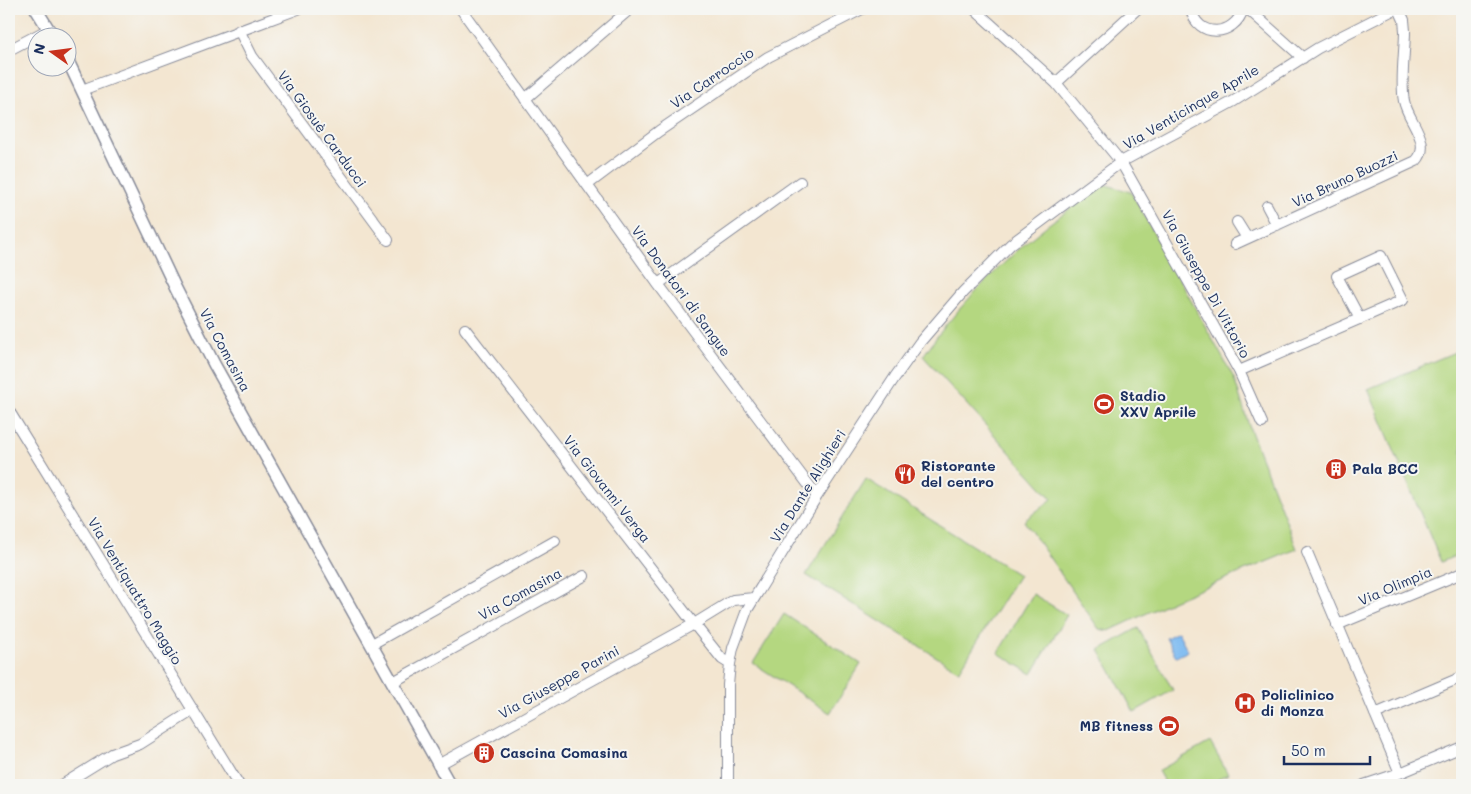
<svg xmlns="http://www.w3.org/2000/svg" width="1471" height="794" viewBox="0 0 1471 794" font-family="Mali,sans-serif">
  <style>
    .green { fill: #b4d780; stroke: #68836f }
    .water { fill: #7fbbf1; stroke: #4d75a8 }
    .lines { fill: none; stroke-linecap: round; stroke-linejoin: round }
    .minor-casing { stroke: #878a98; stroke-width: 12 }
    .tertiary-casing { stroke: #878a98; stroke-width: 14 }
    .minor { stroke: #fff; stroke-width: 10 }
    .tertiary { stroke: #fff; stroke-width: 11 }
    .labels { text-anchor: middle; stroke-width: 4; stroke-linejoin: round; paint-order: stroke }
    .street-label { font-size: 14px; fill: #1b2f5e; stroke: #f6f6f2 }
    .poi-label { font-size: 14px; font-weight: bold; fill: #1b2f5e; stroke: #f6f6f2; text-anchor: start }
  </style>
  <rect width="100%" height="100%" fill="#f6f6f2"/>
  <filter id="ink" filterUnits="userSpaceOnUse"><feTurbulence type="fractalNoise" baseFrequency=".02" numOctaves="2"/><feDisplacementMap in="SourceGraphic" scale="10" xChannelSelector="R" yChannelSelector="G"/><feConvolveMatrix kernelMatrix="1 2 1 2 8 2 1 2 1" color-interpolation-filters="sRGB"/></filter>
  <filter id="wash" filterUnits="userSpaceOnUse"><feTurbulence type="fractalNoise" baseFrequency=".0096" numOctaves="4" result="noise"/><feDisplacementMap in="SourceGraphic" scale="20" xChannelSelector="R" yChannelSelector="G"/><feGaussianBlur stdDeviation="1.12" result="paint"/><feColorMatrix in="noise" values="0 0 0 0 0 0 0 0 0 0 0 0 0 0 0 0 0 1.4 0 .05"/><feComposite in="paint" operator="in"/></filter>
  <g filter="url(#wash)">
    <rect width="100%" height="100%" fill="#f3e6d1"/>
    <!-- green -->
    <path class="green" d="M 1103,184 L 1131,192 L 1234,378 L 1250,429 L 1297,549 L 1175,600 L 1109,631 L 1099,629 L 1024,521 L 1052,499 L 923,356 C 953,312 990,275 1029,240 C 1052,220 1079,203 1103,184 Z
      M 1462,349 L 1462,553 L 1441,562 L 1368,389 Z
      M 866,479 L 1019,575 L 959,671 L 806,575 Z
      M 1033,594 L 1067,615 L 1032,674 L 998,653 Z
      M 784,614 L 861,664 L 830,713 L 753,663 Z
      M 1138,628 L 1173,690 L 1134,712 L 1099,650 Z
      M 1210,742 L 1228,774 L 1208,785 L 1166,785 L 1158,771 Z"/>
    <!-- water -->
    <path class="water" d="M 1178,632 L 1188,651 L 1176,657 L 1166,638 Z"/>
  </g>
  <g filter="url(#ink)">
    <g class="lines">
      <!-- minor casing -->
      <g class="minor-casing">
        <path id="minor" d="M 461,9 L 658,284 L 817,496
          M 974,9 L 1056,83 L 1121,162 L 1239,371 L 1262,423
          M 1191,9 C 1197,39 1235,37 1243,9
          M 1248,9 L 1303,58
          M 239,30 L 252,56 L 388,240
          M 9,50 L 49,29
          M 1056,83 L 1137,9
          M 82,90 L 298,9
          M 525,99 L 630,9
          M 587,185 L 659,131 L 768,57 L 862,9
          M 1267,206 L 1277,225
          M 1237,222 L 1247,238
          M 1235,244 L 1416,161 C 1433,143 1408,121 1404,101 C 1400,82 1405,51 1405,31 L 1404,20 L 1399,9
          M 658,284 L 800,182
          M 465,329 L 694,624 L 722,659 L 730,664
          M 1239,371 L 1403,300 L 1381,256 L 1337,276 L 1360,319
          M 9,411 L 239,785
          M 1307,552 L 1400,773
          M 1337,625 L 1462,573
          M 372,644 L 555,541
          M 393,682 L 584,576
          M 1375,714 L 1462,677
          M 438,765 L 694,624 L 733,600 L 754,598
          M 62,785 L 112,754 L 140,744 L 192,711
          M 728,785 L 728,685 L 730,664 L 733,648 L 747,610 L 817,496 L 895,377 L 920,342 L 963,292 L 1011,244 L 1121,162 L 1234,101 L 1318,48 L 1395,9
          M 1364,785 L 1400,773 L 1462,747"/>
      </g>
      <!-- tertiary casing -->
      <g class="tertiary-casing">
        <path id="tertiary" d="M 36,9 L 54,38
          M 68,61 L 176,289 L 214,364 L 450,785"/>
      </g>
      <!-- minor -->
      <use href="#minor" class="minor"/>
      <!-- tertiary -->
      <use href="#tertiary" class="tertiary"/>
    </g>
  </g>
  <!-- icons -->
  <defs>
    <g id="stadium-disc" transform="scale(1.125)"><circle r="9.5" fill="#c8321e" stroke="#f6f6f2"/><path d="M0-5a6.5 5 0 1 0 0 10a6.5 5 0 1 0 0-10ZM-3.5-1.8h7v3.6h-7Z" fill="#fff"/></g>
    <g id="building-disc" transform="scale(1.125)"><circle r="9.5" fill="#c8321e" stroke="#f6f6f2"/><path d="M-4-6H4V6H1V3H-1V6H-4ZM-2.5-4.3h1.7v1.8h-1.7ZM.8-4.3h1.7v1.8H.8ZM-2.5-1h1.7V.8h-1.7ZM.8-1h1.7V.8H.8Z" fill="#fff"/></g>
    <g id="restaurant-disc" transform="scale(1.125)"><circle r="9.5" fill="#c8321e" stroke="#f6f6f2"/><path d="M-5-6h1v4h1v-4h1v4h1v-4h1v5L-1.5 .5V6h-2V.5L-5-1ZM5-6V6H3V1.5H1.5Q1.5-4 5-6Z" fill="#fff"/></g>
    <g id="hospital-disc" transform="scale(1.125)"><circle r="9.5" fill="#c8321e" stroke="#f6f6f2"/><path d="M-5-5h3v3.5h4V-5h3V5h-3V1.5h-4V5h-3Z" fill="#fff"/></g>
  </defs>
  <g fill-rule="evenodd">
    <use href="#stadium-disc" x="1104" y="404"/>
    <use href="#building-disc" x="1336" y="469"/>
    <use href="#restaurant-disc" x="905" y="474"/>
    <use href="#hospital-disc" x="1245" y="703"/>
    <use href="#stadium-disc" x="1169" y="726"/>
    <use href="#building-disc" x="484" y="753"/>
  </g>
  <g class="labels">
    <!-- street labels -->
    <g class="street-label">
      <text transform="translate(712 78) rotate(-34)" y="5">Via Carroccio</text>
      <text transform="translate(1191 107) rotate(-30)" y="5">Via Venticinque Aprile</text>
      <text transform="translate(322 129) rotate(54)" y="5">Via Giosuè Carducci</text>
      <text transform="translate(1345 179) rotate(-25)" y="5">Via Bruno Buozzi</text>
      <text transform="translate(1206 284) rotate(61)" y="5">Via Giuseppe Di Vittorio</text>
      <text transform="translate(681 291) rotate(54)" y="5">Via Donatori di Sangue</text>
      <text transform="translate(225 350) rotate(62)" y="5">Via Comasina</text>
      <text transform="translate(808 486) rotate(-58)" y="5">Via Dante Alighieri</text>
      <text transform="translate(607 489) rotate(52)" y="5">Via Giovanni Verga</text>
      <text transform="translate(1395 586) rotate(-23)" y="5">Via Olimpia</text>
      <text transform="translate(135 591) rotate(59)" y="5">Via Ventiquattro Maggio</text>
      <text transform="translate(520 594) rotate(-29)" y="5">Via Comasina</text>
      <text transform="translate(559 682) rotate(-29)" y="5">Via Giuseppe Parini</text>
    </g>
    <!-- poi labels -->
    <g class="poi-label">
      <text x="1120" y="401">Stadio<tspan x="1120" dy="16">XXV Aprile</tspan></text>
      <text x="921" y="471">Ristorante<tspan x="921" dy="16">del centro</tspan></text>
      <text x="1352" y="474">Pala BCC</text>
      <text x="1261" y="700">Policlinico<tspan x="1261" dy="16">di Monza</tspan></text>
      <text x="1153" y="731" text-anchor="end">MB fitness</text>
      <text x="500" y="758">Cascina Comasina</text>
    </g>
  </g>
  <!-- margin -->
  <rect width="1471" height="794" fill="none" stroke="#f6f6f2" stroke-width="30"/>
  <!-- north arrow -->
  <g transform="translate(52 52) rotate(284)"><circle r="24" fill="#f6f6f2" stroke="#9ea6b7"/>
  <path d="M0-4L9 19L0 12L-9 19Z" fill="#c8321e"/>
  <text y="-8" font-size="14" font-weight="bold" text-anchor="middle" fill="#1b2f5e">N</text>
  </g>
  <!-- scale -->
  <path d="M1284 756v8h86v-8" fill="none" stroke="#1b2f5e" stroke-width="2.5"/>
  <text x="1291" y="756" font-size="15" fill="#1b2f5e" stroke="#f6f6f2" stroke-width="4" paint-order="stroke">50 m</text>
</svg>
